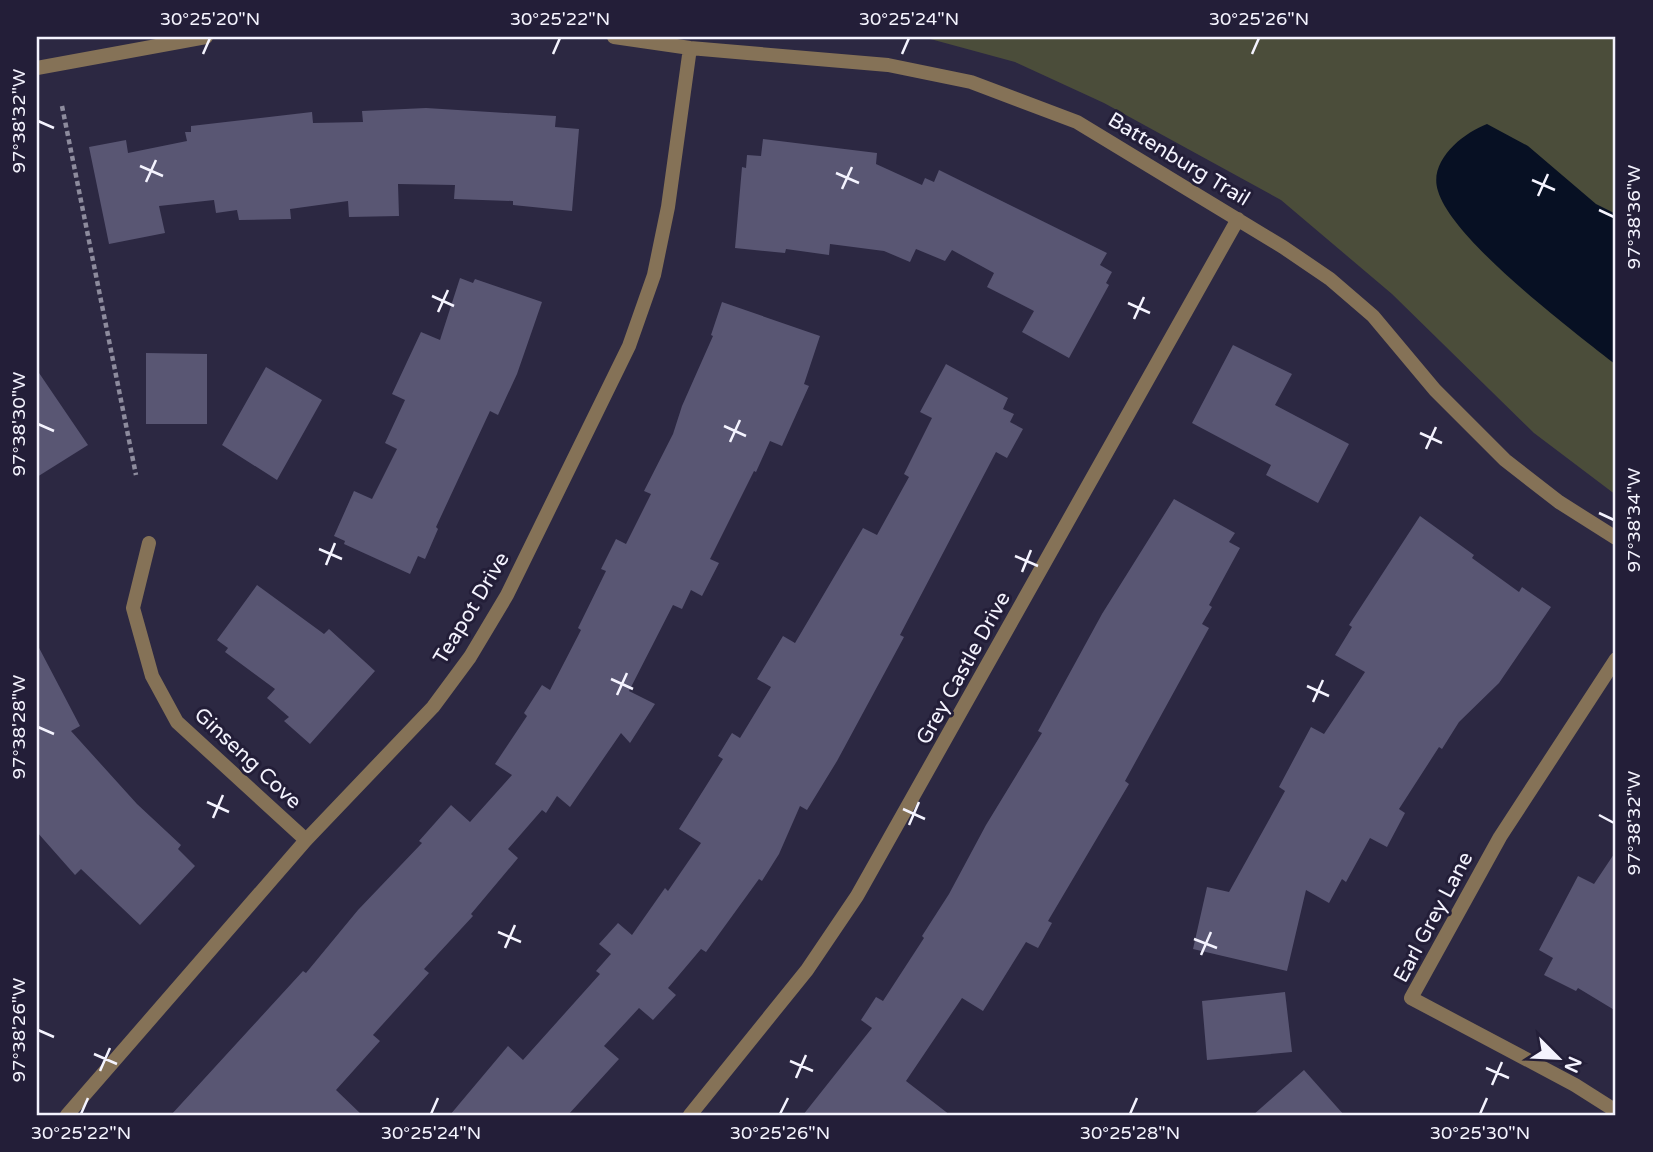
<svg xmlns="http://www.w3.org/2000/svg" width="1653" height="1152" viewBox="0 0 1653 1152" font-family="'Varela Round',sans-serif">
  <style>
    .green { fill: #4b4d3a }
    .water { fill: #071023 }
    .building { fill: #595673 }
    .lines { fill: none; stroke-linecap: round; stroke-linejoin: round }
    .path { stroke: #8d8b9d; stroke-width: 4.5; stroke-dasharray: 5 3.5; stroke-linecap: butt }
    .minor { stroke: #857257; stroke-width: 14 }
    .ticks { fill: none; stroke: #f4f3fe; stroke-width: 2.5 }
    .labels { text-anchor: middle; stroke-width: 6; stroke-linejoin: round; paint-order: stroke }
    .street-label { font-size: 21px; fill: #f4f3fe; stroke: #231e38 }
    .neatline { fill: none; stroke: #f4f3fe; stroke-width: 2.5 }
    .ticks-label { font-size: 18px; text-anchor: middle; fill: #f4f3fe }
  </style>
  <rect width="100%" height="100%" fill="#2c2842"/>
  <!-- green -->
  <path class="green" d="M 923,37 L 1616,37 L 1616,495 L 1534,433 L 1392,294 L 1281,200 L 1104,103 L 1015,62 Z"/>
  <!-- water -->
  <path class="water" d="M 1487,124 L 1528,146 L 1596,204 L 1616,214 L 1616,365 C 1573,331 1453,241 1438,191 C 1428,161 1463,133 1487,124 Z"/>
  <!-- building -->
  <path class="building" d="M 426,108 L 556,116 L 555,127 L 579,129 L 572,211 L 513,205 L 513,201 L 454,199 L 455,185 L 398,184 L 399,216 L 349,217 L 348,201 L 290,209 L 291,219 L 239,220 L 237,210 L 216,213 L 214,200 L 159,206 L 165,233 L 109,244 L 89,147 L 126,140 L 128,153 L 187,141 L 185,132 L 191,132 L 191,126 L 312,112 L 313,123 L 363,122 L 362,111 Z
    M 763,139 L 877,153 L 876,164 L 922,185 L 925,178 L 934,182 L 939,170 L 1107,253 L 1100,265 L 1112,272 L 1106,283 L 1109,285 L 1069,358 L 1022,332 L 1034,311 L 987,287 L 994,273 L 952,250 L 945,261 L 916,249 L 910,262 L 884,251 L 830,244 L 829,255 L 786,249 L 785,253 L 735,248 L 742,167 L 746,168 L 747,155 L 761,156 Z
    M 460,278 L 473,283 L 475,279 L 542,302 L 517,374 L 498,415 L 490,411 L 436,527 L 438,529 L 425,559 L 418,556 L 410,574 L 344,544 L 345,541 L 334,536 L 354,491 L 372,499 L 397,449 L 385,443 L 405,400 L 392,394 L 421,332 L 440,340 Z
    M 722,302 L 820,336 L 804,384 L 809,386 L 782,446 L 770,441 L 756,472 L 754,471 L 710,559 L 719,563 L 702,596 L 691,590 L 682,609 L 673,605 L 629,691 L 655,704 L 630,743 L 621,733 L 570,807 L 557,796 L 546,813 L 542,810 L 508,849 L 518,858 L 471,914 L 473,916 L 424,969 L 429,973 L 373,1035 L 380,1041 L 336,1090 L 362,1115 L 171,1115 L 303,971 L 306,973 L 358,910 L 422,843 L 419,841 L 451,805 L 470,822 L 512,775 L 495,764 L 527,716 L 524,713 L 542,685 L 550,690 L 581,630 L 578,628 L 606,571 L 601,569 L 616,539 L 626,544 L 651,494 L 644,491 L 673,434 L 682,406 L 713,336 L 711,335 Z
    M 1233,345 L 1292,374 L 1275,405 L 1349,444 L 1318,503 L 1266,475 L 1271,465 L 1192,423 Z
    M 146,353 L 207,354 L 207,424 L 146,424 Z
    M 946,364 L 1008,398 L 1003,409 L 1014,414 L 1010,422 L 1023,429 L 1007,458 L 996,452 L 900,635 L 904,637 L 837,761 L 807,810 L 800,806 L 779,854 L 762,881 L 759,879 L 706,952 L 701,949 L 668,988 L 676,995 L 653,1020 L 639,1008 L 604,1046 L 619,1059 L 568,1115 L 450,1115 L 508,1046 L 523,1060 L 600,974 L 596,971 L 611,954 L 599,944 L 618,923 L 632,935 L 665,888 L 668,891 L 701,843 L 679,829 L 723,759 L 718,756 L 732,733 L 740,738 L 771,687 L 757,679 L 783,636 L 795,643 L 863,528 L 877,535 L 909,477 L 904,474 L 932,418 L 920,412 Z
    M 266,367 L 322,400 L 277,480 L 222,445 Z
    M 37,370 L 88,445 L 37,477 Z
    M 1174,499 L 1235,533 L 1229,542 L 1240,548 L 1209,605 L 1212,607 L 1202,624 L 1209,628 L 1125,781 L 1129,784 L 1048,921 L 1052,923 L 1038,948 L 1026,942 L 983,1011 L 962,998 L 906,1081 L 950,1115 L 803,1115 L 872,1028 L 861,1020 L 876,997 L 883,1001 L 924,938 L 922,936 L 949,894 L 986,825 L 1042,733 L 1038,731 L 1102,614 Z
    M 1420,516 L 1474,555 L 1472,558 L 1519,592 L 1522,587 L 1551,607 L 1499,683 L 1459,722 L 1442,749 L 1439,747 L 1399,809 L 1405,813 L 1387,847 L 1370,838 L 1346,882 L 1342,879 L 1329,903 L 1306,890 L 1287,971 L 1193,949 L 1207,887 L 1229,892 L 1285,791 L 1279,787 L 1311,727 L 1324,734 L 1365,672 L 1335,655 L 1352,627 L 1349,625 Z
    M 257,585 L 324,634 L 329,629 L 375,671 L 310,744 L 284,721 L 289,717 L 267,698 L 275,689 L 225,652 L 228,648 L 217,640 Z
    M 37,644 L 80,726 L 71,731 L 137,804 L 181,845 L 178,849 L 195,866 L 140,925 L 81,869 L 75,875 L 37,832 Z
    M 1616,851 L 1616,1011 L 1578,988 L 1576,991 L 1544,975 L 1553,958 L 1539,950 L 1578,876 L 1594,884 Z
    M 1285,992 L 1292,1052 L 1207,1060 L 1202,1001 Z
    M 1304,1070 L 1344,1115 L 1253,1115 Z"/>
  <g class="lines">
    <!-- path -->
    <path class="path" d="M 62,106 L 136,475"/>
    <!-- minor -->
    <path class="minor" d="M 614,37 L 690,48 L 888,65 L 971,82 L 1077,122 L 1283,247 L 1330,279 L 1373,316 L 1435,390 L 1505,460 L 1559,502 L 1616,538
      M 37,68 L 206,37
      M 149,543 L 133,608 L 152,676 L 177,722 L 306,840
      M 1616,659 L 1500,837 L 1411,998 L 1575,1085 L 1616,1111
      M 67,1115 L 306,840 L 433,707 L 470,657 L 507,595 L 629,346 L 654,275 L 668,207 L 690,48
      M 690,1115 L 807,970 L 857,896 L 1238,219"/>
  </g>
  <!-- ticks -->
  <path class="ticks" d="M 203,54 L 210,38M 553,54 L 560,38M 902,54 L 909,38M 1252,54 L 1259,38M 38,121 L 54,128M 140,166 L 163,176M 836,173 L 859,183M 1532,180 L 1555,190M 146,182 L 156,160M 842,189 L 852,167M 1538,196 L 1548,174M 1599,210 L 1614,217M 432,296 L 454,306M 1128,303 L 1150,313M 438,312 L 448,290M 1134,319 L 1144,297M 38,424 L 54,431M 724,426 L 746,436M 1420,433 L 1442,443M 730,442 L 740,420M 1426,449 L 1436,427M 1599,513 L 1614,520M 319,549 L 342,559M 1015,556 L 1038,566M 326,565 L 335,543M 1022,572 L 1031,550M 611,679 L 633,689M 1307,686 L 1329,696M 617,695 L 627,673M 1313,702 L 1323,680M 38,727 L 54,734M 207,802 L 229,812M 903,809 L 925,819M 1599,815 L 1614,823M 213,818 L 223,795M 909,825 L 919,802M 498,932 L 521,942M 1194,939 L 1217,948M 505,948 L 515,925M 1201,955 L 1211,932M 38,1030 L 54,1037M 94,1054 L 117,1064M 790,1061 L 813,1071M 1486,1068 L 1509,1078M 100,1071 L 110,1048M 796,1078 L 806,1055M 1492,1085 L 1502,1062M 81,1114 L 88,1098M 431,1114 L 438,1098M 780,1114 L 788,1098M 1130,1114 L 1137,1098M 1480,1114 L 1487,1098"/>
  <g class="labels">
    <!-- street labels -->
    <g class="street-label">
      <text transform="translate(1179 159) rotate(31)" y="7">Battenburg Trail</text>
      <text transform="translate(471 608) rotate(-59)" y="7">Teapot Drive</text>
      <text transform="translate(963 668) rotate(-61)" y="7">Grey Castle Drive</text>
      <text transform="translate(248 758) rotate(43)" y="7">Ginseng Cove</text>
      <text transform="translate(1433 917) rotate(-62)" y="7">Earl Grey Lane</text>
    </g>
  </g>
  <!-- border -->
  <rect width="1653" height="1152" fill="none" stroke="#231e38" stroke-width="77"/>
  <!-- north arrow -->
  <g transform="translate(1558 1058) rotate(114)" stroke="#231e38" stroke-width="5" paint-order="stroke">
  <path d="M0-5L12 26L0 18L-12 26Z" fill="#f4f3fe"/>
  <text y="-10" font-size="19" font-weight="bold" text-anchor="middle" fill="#f4f3fe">N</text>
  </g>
  <rect x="38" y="38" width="1576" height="1076" class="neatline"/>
  <g class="ticks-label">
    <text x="210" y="25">30°25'20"N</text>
    <text x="560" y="25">30°25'22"N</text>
    <text x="909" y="25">30°25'24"N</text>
    <text x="1259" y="25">30°25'26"N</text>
    <text transform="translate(19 121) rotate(-90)" y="6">97°38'32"W</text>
    <text transform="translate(1634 217) rotate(-90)" y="6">97°38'36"W</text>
    <text transform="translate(19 424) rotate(-90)" y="6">97°38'30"W</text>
    <text transform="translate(1634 520) rotate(-90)" y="6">97°38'34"W</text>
    <text transform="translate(19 727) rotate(-90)" y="6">97°38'28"W</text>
    <text transform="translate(1634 823) rotate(-90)" y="6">97°38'32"W</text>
    <text transform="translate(19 1030) rotate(-90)" y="6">97°38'26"W</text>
    <text x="81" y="1139">30°25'22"N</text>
    <text x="431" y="1139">30°25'24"N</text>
    <text x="780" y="1139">30°25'26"N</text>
    <text x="1130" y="1139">30°25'28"N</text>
    <text x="1480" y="1139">30°25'30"N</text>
  </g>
</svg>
